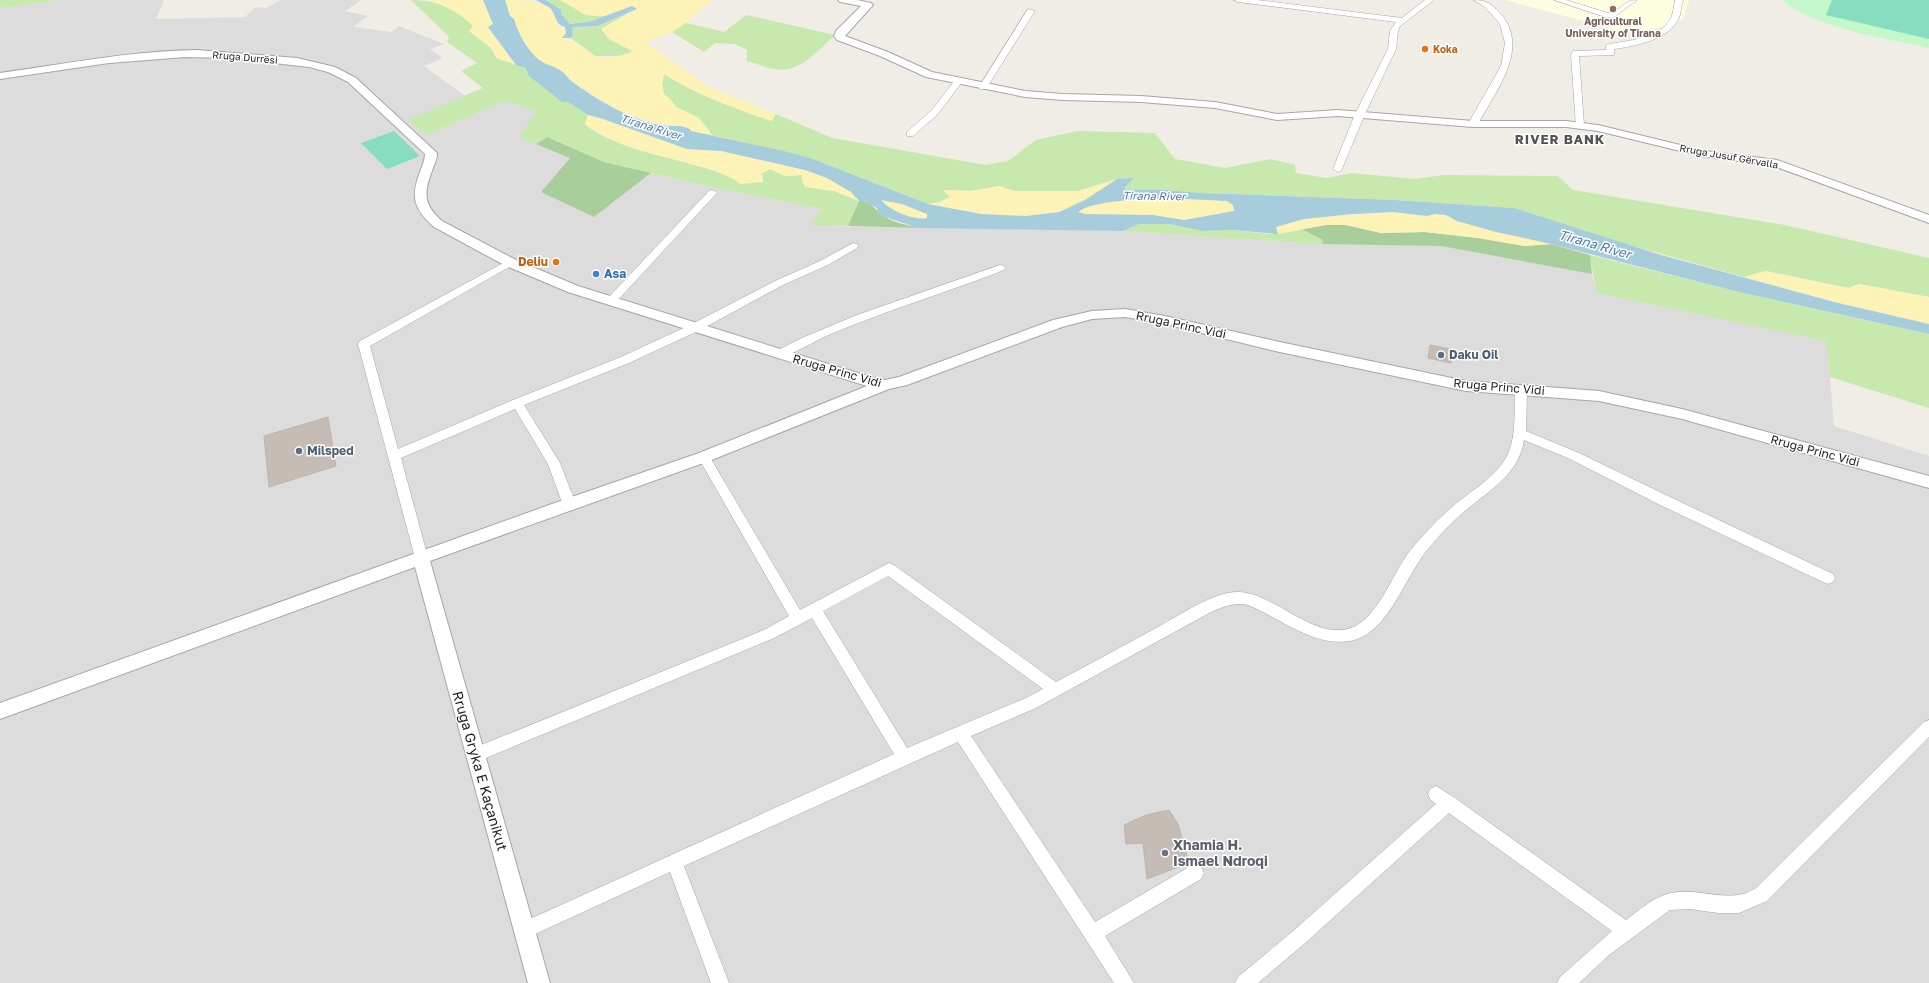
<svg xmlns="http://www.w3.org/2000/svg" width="1929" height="983" viewBox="0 0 1929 983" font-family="'Golos Text',sans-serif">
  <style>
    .residential { fill: #dddcdc }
    .education { fill: #fdfee0 }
    .grass { fill: #c7e9ad }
    .forest { fill: #a8ce9c }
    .sand { fill: #fdf3b6 }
    .park { fill: #c4f8cb }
    .pitch { fill: #86ddc0 }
    .water { fill: #a7cddc; fill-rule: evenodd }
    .building { fill: #c4bcb5; stroke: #c1b5a8 }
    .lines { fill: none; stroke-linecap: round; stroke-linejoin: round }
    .minor-casing { stroke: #a6a6a6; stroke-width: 1 }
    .tertiary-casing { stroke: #a6a6a6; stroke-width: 2 }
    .minor { fill: #fff; fill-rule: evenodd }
    .tertiary { fill: #fff; fill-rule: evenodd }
    .education-dot { fill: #8d6e63; stroke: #fff; stroke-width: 1.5 }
    .food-dot { fill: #e8710a; stroke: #fff; stroke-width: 1.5 }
    .shop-dot { fill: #3f7fe0; stroke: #fff; stroke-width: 1.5 }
    .service-dot { fill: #5c6f8a; stroke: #fff; stroke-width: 1.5 }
    .worship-dot { fill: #6b7280; stroke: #fff; stroke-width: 1.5 }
    .labels { text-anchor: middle; stroke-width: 3; stroke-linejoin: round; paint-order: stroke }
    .far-education-label { font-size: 10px; font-weight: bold; fill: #785e54; stroke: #fff }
    .far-food-label { font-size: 10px; font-weight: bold; fill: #c56008; stroke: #fff; text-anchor: start }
    .far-street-label { font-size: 10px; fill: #1f1f1f; stroke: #fff }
    .far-water-label { font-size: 11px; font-style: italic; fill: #4d78ad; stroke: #fff }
    .food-label { font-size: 12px; font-weight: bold; fill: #c56008; stroke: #fff; text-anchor: end }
    .shop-label { font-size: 12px; font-weight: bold; fill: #366cbe; stroke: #fff; text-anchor: start }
    .street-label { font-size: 12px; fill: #1f1f1f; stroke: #fff }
    .service-label { font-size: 12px; font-weight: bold; fill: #4e5e75; stroke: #fff; text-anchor: start }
    .far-district-label { font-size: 13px; font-weight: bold; letter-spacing: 1px; fill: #525252; stroke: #fff }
    .water-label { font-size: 13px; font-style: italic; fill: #4d78ad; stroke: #fff }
    .near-street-label { font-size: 14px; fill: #1f1f1f; stroke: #fff }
    .near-worship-label { font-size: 14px; font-weight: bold; fill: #5b616d; stroke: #fff; text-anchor: start }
  </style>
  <rect width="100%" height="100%" fill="#f0ede6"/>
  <!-- residential -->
  <path class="residential" d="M 61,0 L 164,0 L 156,19 L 245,17 L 256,7 L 266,8 L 281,0 L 361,0 L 345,11 L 368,16 L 353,27 L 392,32 L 399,26 L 444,44 L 430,49 L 443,58 L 424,66 L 465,96 L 408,120 L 427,135 L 505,101 L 537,111 L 519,137 L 571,158 L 594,217 L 651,173 L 715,188 L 822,209 L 811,226 L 1123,231 L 1300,243 L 1441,246 L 1592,274 L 1596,293 L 1827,341 L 1834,426 L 1929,456 L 1929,983 L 0,983 L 0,8 Z"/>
  <!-- education -->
  <path class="education" d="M 1505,0 L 1689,0 L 1683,19 L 1641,34 L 1620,31 Z"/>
  <!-- grass -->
  <path class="grass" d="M 0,0 L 61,0 L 0,8 Z
    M 411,0 C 436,0 456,8 473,26 L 469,31 L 490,47 L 497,58 L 525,68 L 527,73 L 564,102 L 568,102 L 588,115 L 585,125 C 614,146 650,153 684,162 C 705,168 724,172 741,184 L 770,169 L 785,176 L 802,175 L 805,187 L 834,191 L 859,201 L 848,226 L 810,226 L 822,209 L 715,188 L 604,162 L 547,137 L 536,144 L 519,137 L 536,111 L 505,101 L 427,135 L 407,120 L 483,88 L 461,71 L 477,63 L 447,42 L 449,37 Z
    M 546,0 L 560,0 L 586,15 L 609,16 L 589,22 L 570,24 L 553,5 Z
    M 628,13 L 601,29 L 609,39 L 634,52 L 621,56 L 595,56 L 571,38 L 573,34 L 571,27 L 597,26 Z
    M 746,15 L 835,35 C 818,50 800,74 774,69 C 765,68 756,63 747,61 L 747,50 L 735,44 L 715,43 L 704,52 L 672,32 L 686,23 L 724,32 Z
    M 664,74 C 697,95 734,108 771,121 L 776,114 L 832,138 L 986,165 L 1008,161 L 1036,140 L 1077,131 L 1155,133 L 1175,159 L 1225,168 L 1270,159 L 1295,165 L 1296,173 L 1327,178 L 1351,173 L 1415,179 L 1444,175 L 1558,176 L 1573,190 L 1785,225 L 1929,258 L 1929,297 L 1859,284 L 1848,288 L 1766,271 L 1744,277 L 1597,236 L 1514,208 L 1395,200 L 1203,193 L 1164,190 L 1128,190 L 1123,188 L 1133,178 L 1117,179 L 1078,191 L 1014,191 L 999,186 L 971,191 L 944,190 L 950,197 L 940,202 L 928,204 L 813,159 L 712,135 L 699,118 L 676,107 L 672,101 L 664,94 L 662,83 Z
    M 1139,224 L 1169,224 L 1203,231 L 1234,230 L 1269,234 L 1301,229 L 1323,240 L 1322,244 L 1300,243 L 1123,231 Z
    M 1590,255 L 1739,292 L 1929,334 L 1929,408 L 1830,377 L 1826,341 L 1596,293 Z"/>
  <!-- forest -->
  <path class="forest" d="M 547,137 L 604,162 L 651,173 L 594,217 L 541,192 L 570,158 L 536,144 Z
    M 859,201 C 872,200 875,211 885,217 C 894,223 909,225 919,228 L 848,226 Z
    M 1326,225 L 1346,225 L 1381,233 L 1425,232 L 1478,238 L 1525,246 L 1551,244 L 1590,255 L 1592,274 L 1441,246 L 1322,244 L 1323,240 L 1301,229 Z"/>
  <!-- sand -->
  <path class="sand" d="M 428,0 L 483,0 L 493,25 L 488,28 L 516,65 L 497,58 L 490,47 L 469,31 L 473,26 C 460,13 446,6 428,0 Z
    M 505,0 C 520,0 542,0 552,11 C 557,18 556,24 565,27 L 566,33 L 563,38 C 579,39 583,52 596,56 C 607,59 623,56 633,51 L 609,39 L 601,29 L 637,9 L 632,6 L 609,16 L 596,16 L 586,15 L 560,0 L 712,0 L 686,23 L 672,32 L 646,42 L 707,86 L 776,114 L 772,121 C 734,108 697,95 664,74 L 662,83 L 664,94 L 672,101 L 676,107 L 699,118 L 712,135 L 691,131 L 675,125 L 660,125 L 618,110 L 584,89 L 569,79 L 561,70 L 542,62 L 533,55 L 523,40 L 517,30 L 514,19 L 510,16 Z
    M 588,115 L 603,119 L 687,149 L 721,151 L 805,170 L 827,178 L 851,192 L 859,201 L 834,191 L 805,187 L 802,181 L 802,175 L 785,176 L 770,169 L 762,173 L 763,182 L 741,184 C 723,171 705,168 684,162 C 650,153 614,145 585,124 Z
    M 1117,179 C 1099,191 1079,207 1058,212 C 1015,221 971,212 928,204 L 940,202 L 950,197 L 943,190 L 971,191 L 999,186 L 1014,191 L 1078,191 Z
    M 1166,198 L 1227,201 L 1233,205 L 1235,211 L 1184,220 L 1153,215 L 1085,214 L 1077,212 C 1095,199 1143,199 1166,198 Z
    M 881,199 L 902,204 L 927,214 L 927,218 C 914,221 889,210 881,199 Z
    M 1393,212 L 1427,216 L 1435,214 L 1446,215 L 1457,221 L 1496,232 L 1551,244 L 1525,246 L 1478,238 L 1425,232 L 1381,233 L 1346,225 L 1326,225 L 1278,234 L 1276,228 L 1304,219 Z
    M 1766,271 L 1848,288 L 1859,284 L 1929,297 L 1929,324 L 1883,315 L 1744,277 Z"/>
  <!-- park -->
  <path class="park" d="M 1784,0 L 1929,0 L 1929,48 C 1881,37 1827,31 1785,3 Z"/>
  <!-- pitch -->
  <path class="pitch" d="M 1832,0 L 1929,0 L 1929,39 L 1826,15 Z
    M 394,131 L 420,156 L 387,169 L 361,143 Z"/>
  <!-- water -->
  <path class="water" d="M 483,0 L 505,0 L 510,16 L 514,19 C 518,32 524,44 533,54 C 543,66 552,64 561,71 C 565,73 567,77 570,80 C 592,97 632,121 660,125 C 670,127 679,124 690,129 L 691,131 L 784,151 L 813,159 L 928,204 L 981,214 L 1026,216 L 1059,212 L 1085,200 L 1117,179 L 1134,178 L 1124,188 L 1128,190 L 1164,190 L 1203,193 L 1395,200 L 1514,208 L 1661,255 L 1834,302 L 1929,324 L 1929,334 L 1739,292 L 1551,244 L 1496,232 L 1457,221 L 1446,215 L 1435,214 L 1427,216 L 1393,212 L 1353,214 L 1304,219 L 1276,227 L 1278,234 L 1234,230 L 1203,231 L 1169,224 L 1139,224 L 1123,231 L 919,228 L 885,217 L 878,212 L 877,208 L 865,201 L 859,201 L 851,192 L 827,178 L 805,170 L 721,151 L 687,149 L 603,119 L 588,115 L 568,102 L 562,102 L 529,76 L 525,68 L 516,65 L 488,27 L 493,24 ZM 1166,198 L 1227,201 L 1233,205 L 1234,211 L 1184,220 L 1153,215 L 1085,214 L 1078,212 C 1093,200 1145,199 1166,198 ZM 881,200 L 902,204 L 927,214 L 927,218 C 914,221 889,210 881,200 Z
    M 536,0 L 546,0 L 561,10 L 561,14 L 570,24 L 589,22 L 632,6 L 637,9 L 597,26 L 572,27 L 573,34 L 571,38 L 562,38 L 566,33 L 565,27 C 554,24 557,15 550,8 C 546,5 540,3 536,0 Z"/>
  <!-- building -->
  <path class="building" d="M 1430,345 L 1454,350 L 1451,363 L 1428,358 Z
    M 328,417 L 336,466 L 269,487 L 264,436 Z
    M 1169,810 L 1178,824 L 1189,863 L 1147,879 L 1143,843 L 1126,844 L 1124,825 L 1146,815 Z"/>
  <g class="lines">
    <!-- minor casing -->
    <g class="minor-casing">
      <path id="minor" d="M 1234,0 L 1257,0 L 1402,18 L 1425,0 L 1434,0 L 1400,26 L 1398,31 L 1396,49 L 1365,114 L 1341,171 L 1338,172 L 1333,169 L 1355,114 L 1388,49 L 1390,31 L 1396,22 L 1238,2 Z
        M 1474,0 C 1487,0 1491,4 1500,13 C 1531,48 1496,91 1478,124 L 1473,127 L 1468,124 L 1501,66 L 1505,43 L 1500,24 L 1485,7 Z
        M 1554,0 L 1566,0 L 1608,13 C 1619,13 1622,0 1637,0 L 1614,17 L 1605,17 Z
        M 1675,0 L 1683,0 C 1681,6 1681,13 1679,18 C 1669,40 1635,46 1614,49 L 1614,55 L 1579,56 L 1584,125 L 1582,127 L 1576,127 L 1571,55 L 1573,51 L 1606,50 L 1606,45 C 1626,40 1660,40 1671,18 C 1673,13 1674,6 1675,0 Z
        M 1028,9 L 1035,11 L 986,89 L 980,89 L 979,87 Z
        M 958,79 L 962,82 L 938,114 L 913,136 L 907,136 L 907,132 L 932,110 L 955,80 Z
        M 712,190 L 715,191 L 717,193 L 715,195 L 615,303 L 607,303 L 606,301 L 607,299 L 709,191 Z
        M 853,243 L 857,244 L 858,246 L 857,248 L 828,265 L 783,285 L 698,331 L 629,363 L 524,405 L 560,463 L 576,504 L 574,508 L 569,509 L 564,508 L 548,464 L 515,409 L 401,458 L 428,558 L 426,562 L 421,563 L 416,562 L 358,344 L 360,341 L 507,261 L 515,261 L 516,263 L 370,346 L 398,449 L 513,400 L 621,357 L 690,325 L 775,281 L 820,261 Z
        M 1000,265 L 1004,266 L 1005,268 L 1004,270 C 945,293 884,311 826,336 C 815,341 786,359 776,357 L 774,354 L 776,351 L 802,338 L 857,315 Z
        M 1521,386 L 1525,387 L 1527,390 L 1526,431 L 1579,453 L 1670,497 L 1833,574 L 1835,578 L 1833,582 L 1828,584 L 1823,582 L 1660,505 L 1570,459 L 1524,440 C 1519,474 1490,490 1466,510 C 1452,522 1439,535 1428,549 C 1405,576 1388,635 1350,641 C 1313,647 1280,618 1248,605 C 1234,602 1223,607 1211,612 L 1036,708 L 971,736 L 1095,922 L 1189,867 L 1195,865 L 1201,867 L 1204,873 L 1201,879 L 1105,936 L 1134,983 L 1114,983 L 958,742 L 684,866 L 729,983 L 711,983 L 670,872 L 531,936 L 525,939 L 519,936 L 516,930 L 519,924 L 894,754 L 812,618 L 774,638 L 481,760 L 475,762 L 469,760 L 467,755 L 469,750 L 764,630 L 789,616 L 698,457 L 700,454 L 704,452 L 708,454 L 800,610 L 889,563 L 894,565 L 1056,682 C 1090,664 1123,646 1156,628 C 1179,616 1214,591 1239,592 C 1274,593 1315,641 1351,628 C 1378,619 1393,573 1409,552 C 1423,534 1440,517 1458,502 C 1474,489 1495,477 1506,458 C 1517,438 1514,412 1515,390 L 1517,387 ZM 888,576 L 1043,689 L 1026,698 L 907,748 L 823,611 Z
        M 1929,720 L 1929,737 L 1767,901 L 1739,913 L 1718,913 L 1690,909 L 1670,910 L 1609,955 L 1579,983 L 1557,983 L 1560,977 L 1612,931 L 1449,813 L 1304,944 L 1258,983 L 1235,983 L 1238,977 L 1292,932 L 1436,804 L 1430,799 L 1428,794 L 1430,789 L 1436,786 L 1455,798 L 1626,920 C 1638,911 1653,898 1667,894 C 1691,887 1714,898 1738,895 C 1743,895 1750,891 1755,889 L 1924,722 Z"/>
    </g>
    <!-- tertiary casing -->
    <g class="tertiary-casing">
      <path id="tertiary" d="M 838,0 L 857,0 L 871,3 L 873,5 L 845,36 L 888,52 L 932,72 L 1025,91 L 1063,94 L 1141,96 L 1215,102 L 1277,114 L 1338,110 L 1473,121 L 1566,121 L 1598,125 L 1705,151 L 1777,160 L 1929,215 L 1929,223 L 1771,165 L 1705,157 L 1598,131 L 1566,127 L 1473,127 L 1338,116 L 1277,120 L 1215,108 L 1141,102 L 1063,100 L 1025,97 L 926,77 L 880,56 L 837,40 L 834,36 L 836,31 L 861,6 L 840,2 Z
        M 196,50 L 297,58 L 335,67 L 356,78 L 437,153 C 437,160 434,165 432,171 C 423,194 424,205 442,221 L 516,260 L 578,286 L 877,379 L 885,380 L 899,377 L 1053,320 L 1092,311 L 1125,309 L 1165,316 L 1275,341 L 1466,381 L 1599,391 L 1682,409 L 1929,476 L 1929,488 L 1682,419 L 1599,401 L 1466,391 L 1275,351 L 1165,324 L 1125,317 L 1092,319 L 1062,327 L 907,385 L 889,389 L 709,461 L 430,561 L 550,983 L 528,983 L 415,567 L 0,719 L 0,703 L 563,500 L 699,453 L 867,386 L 568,292 L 506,266 L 434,227 C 414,209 410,197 420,172 C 422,166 425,160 425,154 L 348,82 L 328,72 L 309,67 L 229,58 L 185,57 L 109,63 L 0,79 L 0,73 C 65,64 130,51 196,50 Z"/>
    </g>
    <!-- minor -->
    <use href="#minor" class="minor"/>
    <!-- tertiary -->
    <use href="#tertiary" class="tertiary"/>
  </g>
  <!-- markers -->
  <circle class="education-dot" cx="1613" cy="9" r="4"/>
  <g class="food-dot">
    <circle cx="1425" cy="49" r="4"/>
    <circle cx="556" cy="262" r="4"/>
  </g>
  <circle class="shop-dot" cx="596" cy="274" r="4"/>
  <g class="service-dot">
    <circle cx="1441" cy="355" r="4"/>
    <circle cx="299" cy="451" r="4"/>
  </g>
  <circle class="worship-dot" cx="1165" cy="853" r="4"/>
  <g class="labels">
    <!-- far-education labels -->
    <g class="far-education-label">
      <text x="1613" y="25">Agricultural<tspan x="1613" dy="12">University of Tirana</tspan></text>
    </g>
    <!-- far-food labels -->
    <g class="far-food-label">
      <text x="1433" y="53">Koka</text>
    </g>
    <!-- far-street labels -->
    <g class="far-street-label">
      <text transform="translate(245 57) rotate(5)" y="4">Rruga Durrësi</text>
      <text transform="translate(1729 156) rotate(10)" y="4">Rruga Jusuf Gërvalla</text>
    </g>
    <!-- far-water labels -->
    <g class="far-water-label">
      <text transform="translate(651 127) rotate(17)" y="4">Tirana River</text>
      <text transform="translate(1154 196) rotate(1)" y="4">Tirana River</text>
    </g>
    <!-- food labels -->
    <g class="food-label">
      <text x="548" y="266">Deliu</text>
    </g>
    <!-- shop labels -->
    <g class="shop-label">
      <text x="604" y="278">Asa</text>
    </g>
    <!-- street labels -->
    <g class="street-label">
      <text transform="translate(1181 325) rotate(12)" y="4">Rruga Princ Vidi</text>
      <text transform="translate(837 371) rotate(16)" y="4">Rruga Princ Vidi</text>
      <text transform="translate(1499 387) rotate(5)" y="4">Rruga Princ Vidi</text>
      <text transform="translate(1815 451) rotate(15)" y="4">Rruga Princ Vidi</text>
    </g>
    <!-- service labels -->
    <g class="service-label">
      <text x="1449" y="359">Daku Oil</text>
      <text x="307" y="455">Milsped</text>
    </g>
    <!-- far-district labels -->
    <g class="far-district-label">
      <text x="1560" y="144">RIVER BANK</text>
    </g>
    <!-- water labels -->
    <g class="water-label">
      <text transform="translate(1595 244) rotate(16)" y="5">Tirana River</text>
    </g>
    <!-- near-street labels -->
    <g class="near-street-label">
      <text transform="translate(480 771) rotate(74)" y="5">Rruga Gryka E Kaçanikut</text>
    </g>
    <!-- near-worship labels -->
    <g class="near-worship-label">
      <text x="1173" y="850">Xhamia H.<tspan x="1173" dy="16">Ismael Ndroqi</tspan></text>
    </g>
  </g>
</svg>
